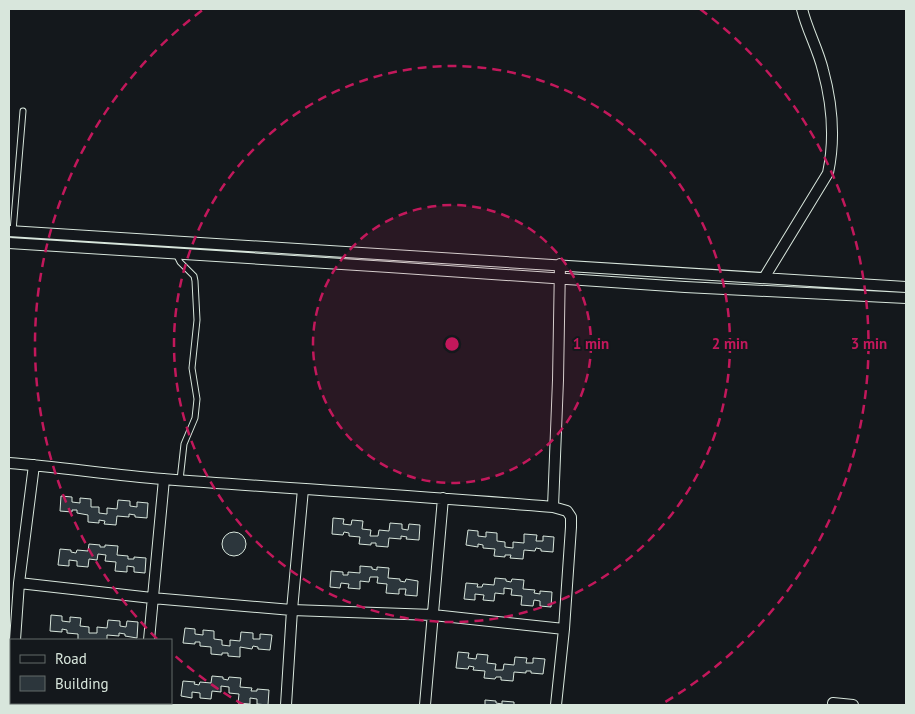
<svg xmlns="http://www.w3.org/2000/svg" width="915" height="714" viewBox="0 0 915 714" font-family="'PT Sans',sans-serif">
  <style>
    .building { fill: #2c363c; stroke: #d8e6dc }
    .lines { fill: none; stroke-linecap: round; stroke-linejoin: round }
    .lane-casing { stroke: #d8e6dc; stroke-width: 7 }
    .street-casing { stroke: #d8e6dc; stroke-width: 12 }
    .lane { stroke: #14181c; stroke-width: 5 }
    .street { stroke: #14181c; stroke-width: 10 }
    .ring { fill: none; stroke: #c2185b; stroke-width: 2.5; stroke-dasharray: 9 6 }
    .centre { fill: #c2185b; stroke: #14181c; stroke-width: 2.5 }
    .ring-label { font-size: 15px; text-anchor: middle; font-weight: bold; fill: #c2185b; stroke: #14181c; stroke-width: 4; stroke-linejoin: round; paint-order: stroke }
  </style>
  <rect width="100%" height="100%" fill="#14181c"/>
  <!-- building -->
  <path class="building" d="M 61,496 L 72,497 L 72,502 L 80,503 L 80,498 L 91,499 L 91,507 L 99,507 L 99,513 L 107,514 L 107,508 L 117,509 L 118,500 L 130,501 L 130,506 L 137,507 L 137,502 L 148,503 L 147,518 L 135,517 L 135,515 L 129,514 L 129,517 L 117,516 L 116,525 L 104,524 L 105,521 L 99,520 L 99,523 L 88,522 L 88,515 L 77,513 L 77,510 L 72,510 L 72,512 L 60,511 Z
    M 333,518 L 344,519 L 343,524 L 351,525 L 352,520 L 363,521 L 362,529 L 371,530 L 370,536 L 378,536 L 379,530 L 389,531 L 390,523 L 402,524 L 402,529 L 408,530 L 409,524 L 420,525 L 419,540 L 406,539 L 407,537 L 401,536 L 401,539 L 389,538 L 388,547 L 376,546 L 376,543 L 371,543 L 371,545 L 359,544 L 360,537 L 349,536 L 349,533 L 344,532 L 343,535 L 332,534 Z
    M 468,530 L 478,531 L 478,536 L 486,537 L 486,532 L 497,533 L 497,541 L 505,542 L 505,547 L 513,548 L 513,542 L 524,543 L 524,534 L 537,535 L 536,541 L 543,541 L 543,536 L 554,537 L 553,552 L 541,551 L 541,549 L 536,548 L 535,551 L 524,550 L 523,559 L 510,558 L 511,555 L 505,555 L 505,557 L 494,556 L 495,549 L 483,548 L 483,545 L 478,544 L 478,547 L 466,545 Z
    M222 544a12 12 0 1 1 24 0a12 12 0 1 1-24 0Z
    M 89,544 L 100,545 L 100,547 L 105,547 L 105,545 L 118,546 L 117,555 L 128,556 L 128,559 L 134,559 L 134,557 L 146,558 L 145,573 L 134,572 L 134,567 L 127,566 L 127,572 L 115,571 L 116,562 L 105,561 L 106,555 L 98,554 L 97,560 L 89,559 L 88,567 L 77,566 L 77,561 L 69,560 L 69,566 L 58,565 L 60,549 L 71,550 L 71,552 L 76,553 L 77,550 L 88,551 Z
    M 360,566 L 372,567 L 372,569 L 377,570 L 377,567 L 389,568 L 388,578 L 400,579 L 400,581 L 405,582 L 406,579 L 418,581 L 417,596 L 405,595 L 406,589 L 399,589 L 399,594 L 386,593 L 387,584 L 377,583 L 378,577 L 370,577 L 369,582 L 360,581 L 360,589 L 348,588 L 349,584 L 341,583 L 340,588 L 330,587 L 331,571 L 343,572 L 343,575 L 348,575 L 348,572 L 360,573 Z
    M 495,578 L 506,579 L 506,581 L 511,582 L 512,579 L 524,580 L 523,589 L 535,590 L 534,593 L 540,594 L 540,591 L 552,592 L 551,607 L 540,606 L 540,601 L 534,600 L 533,606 L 521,605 L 522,596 L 511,595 L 512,589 L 504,588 L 504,594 L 495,593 L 494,601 L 483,600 L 484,595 L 475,594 L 475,600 L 464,599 L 466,583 L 478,584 L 477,587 L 482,587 L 483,584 L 494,585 Z
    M 51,615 L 62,616 L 62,621 L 70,622 L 70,617 L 81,618 L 80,626 L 89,627 L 89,633 L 97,633 L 97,627 L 107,628 L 108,620 L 120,621 L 120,626 L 126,627 L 127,621 L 138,622 L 137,638 L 125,636 L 125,634 L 119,633 L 119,636 L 107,635 L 107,640 L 78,640 L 78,634 L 67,633 L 67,630 L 62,629 L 62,632 L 50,631 Z
    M 185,628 L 195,629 L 195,634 L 203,635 L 203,630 L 214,631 L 214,639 L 222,640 L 222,645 L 230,646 L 230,640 L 240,641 L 241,632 L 253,633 L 253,639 L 260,639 L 260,634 L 272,635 L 270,650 L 258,649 L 258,647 L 253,646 L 252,649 L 240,647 L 240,657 L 228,656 L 228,653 L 222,653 L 222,655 L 211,654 L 211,647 L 200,646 L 200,642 L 195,642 L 195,644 L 183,643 Z
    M 458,652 L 469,653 L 468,658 L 476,659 L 477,654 L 488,655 L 487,663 L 496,664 L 495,670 L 503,670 L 504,664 L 514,665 L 515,657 L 527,658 L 526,663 L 533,663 L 533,658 L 545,659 L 543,674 L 531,673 L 531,671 L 526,671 L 526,673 L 514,672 L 513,681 L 501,680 L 501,677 L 496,677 L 495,679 L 484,678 L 485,671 L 473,670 L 474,667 L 469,666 L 468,669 L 456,668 Z
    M 212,676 L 223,677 L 223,679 L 228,680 L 229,677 L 241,678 L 240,687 L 252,688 L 251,691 L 257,691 L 257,689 L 269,690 L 268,705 L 257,704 L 257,699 L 250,698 L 250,704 L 238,703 L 239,694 L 229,693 L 229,687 L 221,686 L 221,692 L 212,691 L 211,699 L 200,698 L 200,693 L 192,692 L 192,698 L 181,696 L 183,681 L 195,682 L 194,684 L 199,685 L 200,682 L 211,683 Z
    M 485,700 L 496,701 L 496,703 L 502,704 L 502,701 L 514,702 L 514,705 L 485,705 Z"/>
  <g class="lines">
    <!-- lane casing -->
    <g class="lane-casing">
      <path id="lane" d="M 13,231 L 23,111
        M 176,254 L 180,262 L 194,276 L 195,281 L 197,320 L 192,368 L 197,399 L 195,418 L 184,444 L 180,480"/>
    </g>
    <!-- street casing -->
    <g class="street-casing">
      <path id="street" d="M 9,231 L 906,287
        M 9,243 L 389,267 L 685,287 L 906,298
        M 764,278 L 828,173 C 835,140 832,103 823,70 C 818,49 807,30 802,9
        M 9,463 C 60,467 112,475 163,479 C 293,489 423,496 553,507 L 567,511 L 571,517 L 571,527 L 564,629 L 556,705
        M 553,507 L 558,380 L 560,264
        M 19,583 L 152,598 L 292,610 L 433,615 L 564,629
        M 15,640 L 19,583 L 34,465
        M 149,640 L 164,479
        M 833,703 L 853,705
        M 10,705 L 11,695
        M 144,705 L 144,703
        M 286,705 L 292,610 L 303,489
        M 425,705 L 443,498"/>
    </g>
    <!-- lane -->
    <use href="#lane" class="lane"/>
    <!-- street -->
    <use href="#street" class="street"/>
  </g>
  <!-- distance rings -->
  <circle cx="452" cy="344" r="139" fill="#c2185b" fill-opacity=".12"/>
  <g class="ring">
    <circle cx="452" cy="344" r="139"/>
    <circle cx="452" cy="344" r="278"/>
    <path d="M244 705A417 417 0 0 1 173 654M157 639A417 417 0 0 1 204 9M700 9A417 417 0 0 1 660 705"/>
  </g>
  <circle cx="452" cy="344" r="8" class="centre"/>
  <g class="ring-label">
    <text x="591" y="349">1 min</text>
    <text x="730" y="349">2 min</text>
    <text x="869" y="349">3 min</text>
  </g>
  <!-- border -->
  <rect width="915" height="714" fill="none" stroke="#d8e6dc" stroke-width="20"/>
  <!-- legend -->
  <rect x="10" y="639" width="162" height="65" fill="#14181c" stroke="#626a69"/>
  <rect x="20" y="655" width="25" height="8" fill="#14181c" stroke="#626a69"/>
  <text x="55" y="664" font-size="15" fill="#d8e6dc">Road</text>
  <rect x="20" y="676" width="25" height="15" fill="#2c363c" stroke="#626a69"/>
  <text x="55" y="689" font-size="15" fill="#d8e6dc">Building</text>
</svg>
